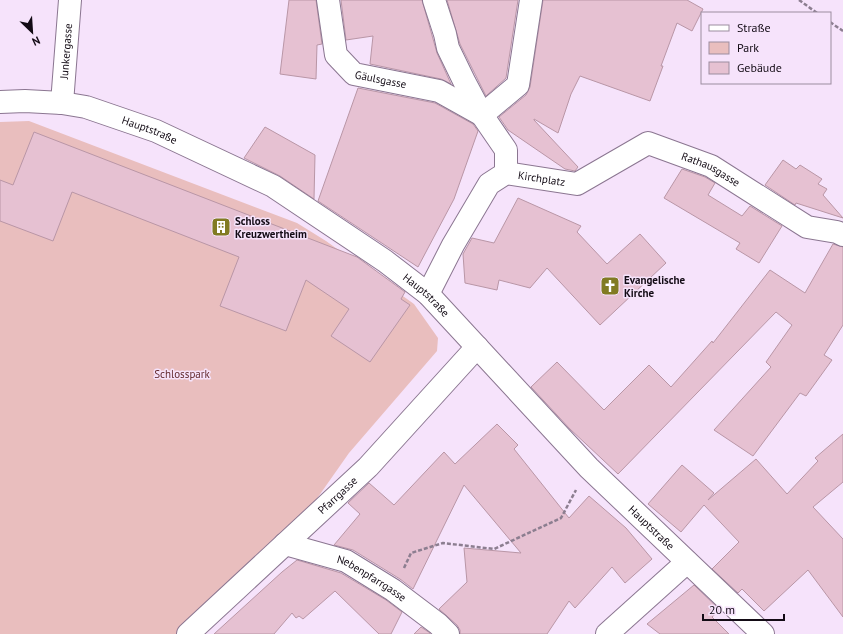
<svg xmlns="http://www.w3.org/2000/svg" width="843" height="634" viewBox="0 0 843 634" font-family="'PT Sans',sans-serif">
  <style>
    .green { fill: #e9bebe }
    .building { fill: #e6c1d2; stroke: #b996a6 }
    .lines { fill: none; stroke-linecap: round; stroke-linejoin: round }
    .minor-casing { stroke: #8b7691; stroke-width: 24 }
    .tertiary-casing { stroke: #8b7691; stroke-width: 24 }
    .path { stroke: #8c7e90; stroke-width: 2.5; stroke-dasharray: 4 2; stroke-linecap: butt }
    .minor { stroke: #fff; stroke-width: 22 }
    .tertiary { stroke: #fff; stroke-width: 22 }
    .labels { text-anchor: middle; stroke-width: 3; stroke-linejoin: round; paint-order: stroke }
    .street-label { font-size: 11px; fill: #130b15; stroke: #f6e3fb }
    .poi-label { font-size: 11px; font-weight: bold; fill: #130b15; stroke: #f6e3fb; text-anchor: start }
    .park-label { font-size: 11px; fill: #652c30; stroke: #f6e3fb }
  </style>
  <rect width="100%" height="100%" fill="#f6e3fb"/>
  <!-- green -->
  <path class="green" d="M 29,121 L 297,223 L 326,241 L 414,304 L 438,338 L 437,351 L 349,453 L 285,544 L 188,634 L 0,634 L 0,122 Z"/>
  <!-- building -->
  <path class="building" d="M 289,0 L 316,0 L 322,44 L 317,45 L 316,79 L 280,74 Z
    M 341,0 L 422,0 L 437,53 L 451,84 L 441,79 L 370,64 L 373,36 L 346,40 Z
    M 447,0 L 518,0 L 506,78 L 486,96 L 460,44 Z
    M 543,0 L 687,0 L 703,9 L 692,31 L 677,23 L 661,66 L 663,66 L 650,101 L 580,76 L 571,94 L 558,133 L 534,119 L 534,120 L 578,167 L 575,171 L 565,169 L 508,130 L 499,117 L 526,95 L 530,87 Z
    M 358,88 L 435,103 L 473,124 L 478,131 L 454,199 L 418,267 L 318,201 Z
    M 265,127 L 315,155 L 314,199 L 280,176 L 244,158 Z
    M 34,132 L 357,257 L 405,292 L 401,299 L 410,305 L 370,362 L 331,336 L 349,309 L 306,280 L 286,331 L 220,306 L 239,257 L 72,192 L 53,241 L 0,221 L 0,180 L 13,185 Z
    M 783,160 L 796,169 L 800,165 L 822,179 L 818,184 L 827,189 L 823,195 L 843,218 L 796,203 L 795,205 L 765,185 Z
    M 682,169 L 705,177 L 715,183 L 708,195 L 742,216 L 750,206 L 782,226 L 759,263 L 736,249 L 740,243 L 664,198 Z
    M 518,198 L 581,226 L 577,232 L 607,264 L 640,234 L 666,263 L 600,325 L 547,268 L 530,288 L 499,280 L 497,290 L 465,283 L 463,254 L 472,238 L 494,243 Z
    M 833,244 L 843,247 L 843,325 L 824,355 L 832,360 L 806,396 L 800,393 L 753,456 L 714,430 L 771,367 L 766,362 L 792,325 L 776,312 L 618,474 L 570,429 L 531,387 L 557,362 L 604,410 L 649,365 L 671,387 L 712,341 L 713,343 L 770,270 L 805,293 Z
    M 497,424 L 518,445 L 514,449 L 569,518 L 589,496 L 626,528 L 652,559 L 625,583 L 612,567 L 575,608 L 569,601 L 547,634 L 460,634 L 460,630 L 457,625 L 439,609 L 467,582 L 464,548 L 521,553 L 464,485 L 413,589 L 400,579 L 353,550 L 334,545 L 360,514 L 348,503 L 369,483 L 394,505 L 444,452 L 455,464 Z
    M 843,434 L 843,482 L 813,507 L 843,539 L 843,617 L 808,570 L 764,611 L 742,589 L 738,593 L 712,569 L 739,542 L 704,505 L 681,532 L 648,504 L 682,465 L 714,493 L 708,500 L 756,459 L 787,494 L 818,461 L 815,458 Z
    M 297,560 L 341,573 L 386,600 L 402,612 L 391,634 L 379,634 L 335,591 L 303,619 L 299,616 L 296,618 L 292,613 L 274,634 L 214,634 L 282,572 Z
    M 694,585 L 720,610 L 712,617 L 729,634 L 660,634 L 647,624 Z
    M 421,627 L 430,633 L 430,634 L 414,634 Z"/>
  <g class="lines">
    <!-- minor casing -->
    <g class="minor-casing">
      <g id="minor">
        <path id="s1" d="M 328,0 L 336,55 L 354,74 L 439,91 L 482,115 L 518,85 L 531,0"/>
        <path id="s2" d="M 62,103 L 70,0"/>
        <path id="s3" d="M 506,173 L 577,184 L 648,143 L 711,166 L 807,227 L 837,232 L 843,235"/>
        <path d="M 428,294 L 453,245 L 489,184 L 506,173 L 506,150 L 482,115 L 465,83 L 448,48 L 445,34 L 434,0"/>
        <path id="s4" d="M 285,544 L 346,561 L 393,590 L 438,624 L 448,634"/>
        <path id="s5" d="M 188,634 L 368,467 L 477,347"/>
        <path d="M 607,634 L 687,562"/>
      </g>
    </g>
    <!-- tertiary casing -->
    <g class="tertiary-casing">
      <g id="tertiary">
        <path id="s6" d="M 0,102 L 25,101 L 62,103 L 86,107 L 156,131 L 273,186 L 385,261 L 428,294 L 589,468 L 763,634"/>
      </g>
    </g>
    <!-- path -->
    <path class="path" d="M 799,0 L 817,13
      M 830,22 L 843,31
      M 404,568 L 411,553 L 443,543 L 494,549 L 561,518 L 576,490"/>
    <!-- minor -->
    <use href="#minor" class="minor"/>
    <!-- tertiary -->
    <use href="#tertiary" class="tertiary"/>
  </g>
  <!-- icons -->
  <defs>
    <g id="building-square" transform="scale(1)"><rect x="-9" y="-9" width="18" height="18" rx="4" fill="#817b22" stroke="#f6e3fb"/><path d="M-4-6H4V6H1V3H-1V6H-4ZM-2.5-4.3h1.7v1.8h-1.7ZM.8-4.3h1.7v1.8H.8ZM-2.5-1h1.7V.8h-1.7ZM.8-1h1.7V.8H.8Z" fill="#fff"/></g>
    <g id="church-square" transform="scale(1)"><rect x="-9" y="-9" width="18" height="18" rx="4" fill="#817b22" stroke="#f6e3fb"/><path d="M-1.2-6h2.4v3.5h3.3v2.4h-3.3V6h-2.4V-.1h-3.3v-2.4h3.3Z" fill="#fff"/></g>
  </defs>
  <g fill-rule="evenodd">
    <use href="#building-square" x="221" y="227"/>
    <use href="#church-square" x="610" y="286"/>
  </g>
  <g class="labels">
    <!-- street labels -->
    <g class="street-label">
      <text dy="4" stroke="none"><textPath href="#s2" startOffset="52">Junkergasse</textPath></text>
      <text dy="4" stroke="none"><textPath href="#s1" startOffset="109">Gäulsgasse</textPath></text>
      <text dy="4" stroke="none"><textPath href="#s6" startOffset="154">Hauptstraße</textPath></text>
      <text dy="4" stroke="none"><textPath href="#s3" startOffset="222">Rathausgasse</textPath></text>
      <text dy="4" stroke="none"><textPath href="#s3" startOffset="36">Kirchplatz</textPath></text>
      <text dy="4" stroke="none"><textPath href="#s6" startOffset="478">Hauptstraße</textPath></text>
      <text dy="4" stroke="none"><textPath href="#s5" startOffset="204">Pfarrgasse</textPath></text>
      <text dy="4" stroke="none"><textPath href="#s6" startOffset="802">Hauptstraße</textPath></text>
      <text dy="4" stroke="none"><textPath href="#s4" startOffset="94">Nebenpfarrgasse</textPath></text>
    </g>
    <!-- poi labels -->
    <g class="poi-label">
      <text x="235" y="225">Schloss<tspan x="235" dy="13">Kreuzwertheim</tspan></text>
      <text x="624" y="284">Evangelische<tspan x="624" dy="13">Kirche</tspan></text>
    </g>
    <!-- park labels -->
    <g class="park-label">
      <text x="182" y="378">Schlosspark</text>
    </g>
  </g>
  <!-- legend -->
  <rect x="701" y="12" width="130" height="72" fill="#f6e3fb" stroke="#9b8d9f"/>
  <rect x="709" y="25" width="20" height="6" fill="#ffffff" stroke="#9b8d9f"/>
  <text x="737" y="32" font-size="12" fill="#130b15">Straße</text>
  <rect x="709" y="42" width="20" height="12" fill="#e9bebe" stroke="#9b8d9f"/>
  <text x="737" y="52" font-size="12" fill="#130b15">Park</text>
  <rect x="709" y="62" width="20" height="12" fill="#e6c1d2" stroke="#9b8d9f"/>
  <text x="737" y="72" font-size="12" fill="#130b15">Gebäude</text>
  <!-- north arrow -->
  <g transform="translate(32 32) rotate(155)" stroke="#f6e3fb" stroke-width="3" paint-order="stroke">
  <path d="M0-3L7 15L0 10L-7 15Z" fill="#130b15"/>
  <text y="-6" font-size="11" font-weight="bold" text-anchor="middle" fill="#130b15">N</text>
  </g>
  <!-- scale -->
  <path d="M703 614v6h81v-6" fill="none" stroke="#130b15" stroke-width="2"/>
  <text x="709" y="614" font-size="12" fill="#130b15" stroke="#f6e3fb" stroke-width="3" paint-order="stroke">20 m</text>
</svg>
